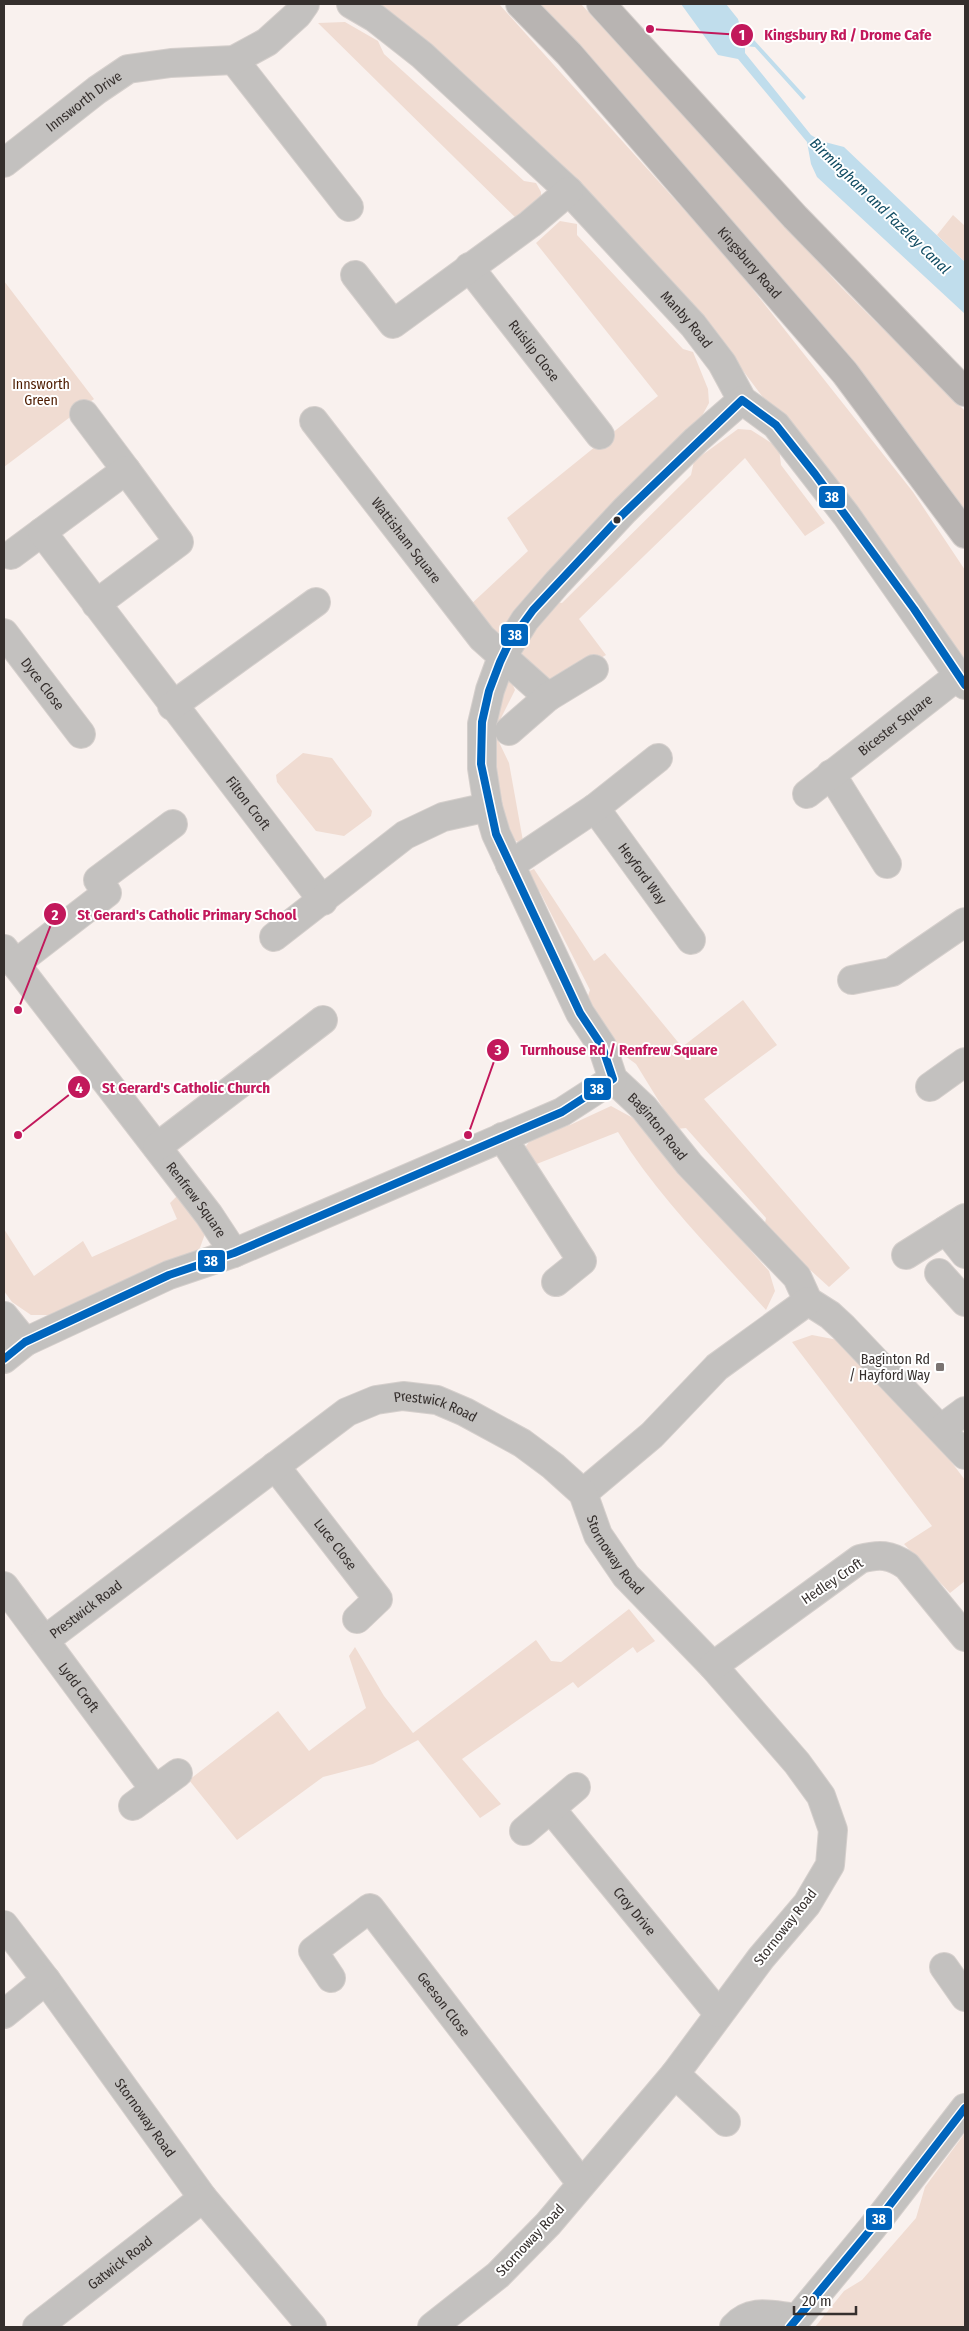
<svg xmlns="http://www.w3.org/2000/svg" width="969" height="2331" viewBox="0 0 969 2331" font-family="'Fira Sans Condensed',sans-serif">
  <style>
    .green { fill: #f0dcd2 }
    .water { fill: #c0ddec }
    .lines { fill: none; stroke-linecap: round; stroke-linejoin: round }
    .minor-casing { stroke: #d5cfcc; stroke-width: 30 }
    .highway-casing { stroke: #d5cfcc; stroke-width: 30 }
    .minor { stroke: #c3c1bf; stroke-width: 28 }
    .highway { stroke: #b8b4b2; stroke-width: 28 }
    .bus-1-casing { stroke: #fff; stroke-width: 11 }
    .bus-1 { stroke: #0065bd; stroke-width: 8 }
    .bus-dot { fill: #352f2d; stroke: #fff; stroke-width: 2 }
    .poi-dot { fill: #7a7371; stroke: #fff; stroke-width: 2 }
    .labels { text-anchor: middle; stroke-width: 4; stroke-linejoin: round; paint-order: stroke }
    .street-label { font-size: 14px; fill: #352f2d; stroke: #fff }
    .park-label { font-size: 14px; fill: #4e1c00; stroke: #fff }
    .poi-label { font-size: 14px; fill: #352f2d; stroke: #fff; text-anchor: end }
    .water-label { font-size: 15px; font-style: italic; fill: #104b62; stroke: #fff }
    .leader { fill: none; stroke: #c2185b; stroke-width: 2 }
    .callout-dot { fill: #c2185b; stroke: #fff; stroke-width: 2 }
    .mark-label { font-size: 15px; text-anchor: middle; font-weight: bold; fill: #fff }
    .callout-label { font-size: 15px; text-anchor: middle; font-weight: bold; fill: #c2185b; stroke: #fff; stroke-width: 4; stroke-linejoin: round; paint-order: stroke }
    .line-badge { stroke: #fff; stroke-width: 2 }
    .badge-label { font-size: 14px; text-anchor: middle; font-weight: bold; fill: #fff }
  </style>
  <rect width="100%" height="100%" fill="#f9f1ee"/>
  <!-- green -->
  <path class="green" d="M 379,4 L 499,4 L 732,263 L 913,492 L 965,570 L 965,672 L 955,655 L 744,372 L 576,182 Z
    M 530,4 L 581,4 L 842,288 L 965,411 L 965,513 Z
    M 345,22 L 378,41 L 384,54 L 524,181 L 536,183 L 541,192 L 541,203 L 519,221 L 318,23 Z
    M 953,215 L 965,226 L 965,262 L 937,235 Z
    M 560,221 L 577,224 L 577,235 L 683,349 L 693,352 L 708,389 L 709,403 L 697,425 L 520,610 L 498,633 L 490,632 L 468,607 L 528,551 L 507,518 L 658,396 L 536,243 Z
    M 4,281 L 94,399 L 4,467 Z
    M 738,429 L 751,430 L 779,448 L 781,465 L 825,523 L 805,536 L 745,458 L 579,619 L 606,655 L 546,689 L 517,653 L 555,602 L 562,603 L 691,475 L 694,461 Z
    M 511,681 L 515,690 L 501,718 L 497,738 L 509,763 L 523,841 L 518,842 L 510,837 C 501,804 492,768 494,733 C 495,716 501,699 505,683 Z
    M 303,753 L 332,758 L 372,811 L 371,816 L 344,836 L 316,831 L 277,782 L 276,775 Z
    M 534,869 L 594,961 L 605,953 L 682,1047 L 743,1000 L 777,1045 L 704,1099 L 850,1268 L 829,1287 L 764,1228 L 766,1218 L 686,1128 L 676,1129 L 636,1064 L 617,1050 L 587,999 L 590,990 L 540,892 L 532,888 L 527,872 Z
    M 611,1106 L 633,1118 L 769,1271 L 775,1291 L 766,1310 C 715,1253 658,1197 618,1132 L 529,1167 L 526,1146 L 532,1138 L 570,1125 Z
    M 177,1196 L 205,1234 L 198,1253 L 62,1315 L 31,1315 L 12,1302 L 4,1291 L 4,1229 L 34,1276 L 83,1241 L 92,1257 L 177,1219 L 170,1203 Z
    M 812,1335 L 838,1340 L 937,1443 L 965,1480 L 965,1581 L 950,1593 L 904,1544 L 932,1526 L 792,1342 Z
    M 629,1609 L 655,1641 L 637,1653 L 633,1647 L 578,1688 L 573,1682 L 462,1759 L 501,1804 L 480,1818 L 418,1740 L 373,1764 L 323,1777 L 237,1840 L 189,1780 L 278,1711 L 309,1751 L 366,1708 L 349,1656 L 355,1647 L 384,1696 L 413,1733 L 536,1640 L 551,1661 L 561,1662 Z
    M 965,2133 L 965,2327 L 815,2327 L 844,2291 L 862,2280 L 916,2218 L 925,2187 Z"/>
  <!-- water -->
  <path class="water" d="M 681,4 L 726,4 L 738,19 L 743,37 L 754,40 L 806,97 L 803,100 L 755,47 L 745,46 L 745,53 L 811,135 L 821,141 L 844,147 L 965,262 L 965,314 L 817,177 L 811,164 L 807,142 L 738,59 L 718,55 Z"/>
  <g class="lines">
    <!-- minor casing -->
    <g class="minor-casing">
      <g id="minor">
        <path id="s1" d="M 351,4 L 375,18 L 422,55 L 569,191 L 693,325 L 722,363 L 742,400 L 776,425 L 846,515 L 965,685"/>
        <path d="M 234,60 L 349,207"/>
        <path id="s2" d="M 4,163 L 97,90 L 128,69 L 171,63 L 234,60 L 267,42 L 298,14 L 305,4"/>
        <path id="s3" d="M 469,267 L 600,435"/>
        <path d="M 355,275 L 393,324 L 530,224 L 569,191"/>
        <path id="s4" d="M 742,400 L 696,440 L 624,511 L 557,583 L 525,620 L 502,657 L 490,690 L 482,724 L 482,768 L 488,807 L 496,834 L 580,1013 L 602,1046 L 613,1079 L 644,1108 L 689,1164 L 797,1277 L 808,1301 L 830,1315 L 843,1327 L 965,1455"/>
        <path d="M 84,414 L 126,470"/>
        <path id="s5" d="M 314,421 L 482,638 L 548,697"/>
        <path d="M 11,555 L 42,532"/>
        <path id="s6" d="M 96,604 L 179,542 L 126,470 L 42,532 L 323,901"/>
        <path id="s7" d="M 4,633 L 81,734"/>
        <path d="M 172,706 L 316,602"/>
        <path d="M 509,731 L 548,697 L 594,669"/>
        <path d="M 831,774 L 887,864"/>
        <path id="s8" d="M 807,794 L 959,675"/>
        <path id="s9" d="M 595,808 L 691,940"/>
        <path d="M 510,865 L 595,808 L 658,758"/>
        <path d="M 274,937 L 405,835 L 443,817 L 488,807"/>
        <path id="s10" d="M 4,949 L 209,1215 L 234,1253"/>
        <path d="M 15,964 L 107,893 L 98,880 L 173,824"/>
        <path d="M 852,980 L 892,972 L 965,922"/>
        <path d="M 930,1087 L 965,1062"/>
        <path d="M 502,1137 L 582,1261 L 556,1282"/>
        <path d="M 157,1147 L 323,1020"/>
        <path d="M 946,1230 L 965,1254"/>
        <path d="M 906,1255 L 965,1218"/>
        <path d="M 939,1273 L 965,1302"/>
        <path d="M 4,1316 L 25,1342"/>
        <path d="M 4,1359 L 25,1342 L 169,1275 L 234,1253 L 562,1112 L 613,1079"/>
        <path d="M 942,1428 L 965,1411"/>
        <path id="s11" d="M 275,1466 L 378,1599 L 357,1619"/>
        <path d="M 583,1493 L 652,1435 L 717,1367 L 808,1301"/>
        <path id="s12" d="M 4,1586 L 155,1790"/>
        <path id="s13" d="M 45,1640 L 347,1412 L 376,1400 L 403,1396 L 437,1400 L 465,1412 L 522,1443 L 553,1466 L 583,1493 L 598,1535 L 626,1576 L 713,1666 L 797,1763 L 821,1796 L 833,1830 L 830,1865 L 807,1904 L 761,1958 L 675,2074 L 548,2224 L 498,2275 L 432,2327"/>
        <path d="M 713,1666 L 860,1559 C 879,1554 890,1554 907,1566 L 965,1637"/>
        <path d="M 133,1806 L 178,1773"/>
        <path id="s14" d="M 551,1809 L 718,2013"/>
        <path d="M 524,1831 L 576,1787"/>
        <path id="s15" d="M 4,1925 L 46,1980 L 203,2198 L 312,2327"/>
        <path d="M 944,1967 L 965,1997"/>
        <path id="s16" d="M 331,1978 L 313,1951 L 370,1908 L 581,2183"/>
        <path d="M 4,2014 L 46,1980"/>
        <path d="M 675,2074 L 726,2122"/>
        <path id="s17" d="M 37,2327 L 203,2198"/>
        <path d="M 734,2327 C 752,2307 773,2316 797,2318"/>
        <path d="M 790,2327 L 872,2228 L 965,2108"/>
      </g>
    </g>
    <!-- highway casing -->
    <g class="highway-casing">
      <g id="highway">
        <path id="s18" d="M 520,4 L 569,54 L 845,373 L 965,534"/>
        <path d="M 601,4 L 795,217 L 965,392"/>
      </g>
    </g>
    <!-- minor -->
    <use href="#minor" class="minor"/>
    <!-- highway -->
    <use href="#highway" class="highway"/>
    <!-- bus-1 casing -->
    <g class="bus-1-casing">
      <path id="bus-1" d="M 4,1359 L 25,1342 L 169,1275 L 234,1253 L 562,1112 L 613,1079 L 602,1046 L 580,1013 L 496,834 L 481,764 L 482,722 L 489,691 L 500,662 L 509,643 L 533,610 L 619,518 L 742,400 L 776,425 L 815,474 L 914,609 L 965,685
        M 790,2327 L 872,2228 L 965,2108"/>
    </g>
    <!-- bus-1 -->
    <use href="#bus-1" class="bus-1"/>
  </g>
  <!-- markers -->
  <circle class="bus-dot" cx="617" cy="520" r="4.5"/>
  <rect class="poi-dot" x="935" y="1362" width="10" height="10" rx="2.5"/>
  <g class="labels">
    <!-- street labels -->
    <g class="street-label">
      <text dy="5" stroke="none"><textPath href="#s2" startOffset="101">Innsworth Drive</textPath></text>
      <text dy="5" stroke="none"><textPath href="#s18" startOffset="346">Kingsbury Road</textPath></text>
      <text dy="5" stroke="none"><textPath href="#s1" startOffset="462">Manby Road</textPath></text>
      <text dy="5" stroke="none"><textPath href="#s3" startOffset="106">Ruislip Close</textPath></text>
      <text dy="5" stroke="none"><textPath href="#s5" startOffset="151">Wattisham Square</textPath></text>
      <text dy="5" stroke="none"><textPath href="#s7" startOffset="64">Dyce Close</textPath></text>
      <text dy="5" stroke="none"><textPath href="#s8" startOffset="112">Bicester Square</textPath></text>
      <text dy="5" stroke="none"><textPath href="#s6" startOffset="638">Filton Croft</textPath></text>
      <text dy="5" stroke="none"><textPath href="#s9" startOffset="81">Heyford Way</textPath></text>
      <text dy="5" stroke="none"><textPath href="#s4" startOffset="872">Baginton Road</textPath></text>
      <text dy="5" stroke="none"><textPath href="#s10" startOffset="316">Renfrew Square</textPath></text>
      <text dy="5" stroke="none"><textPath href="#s13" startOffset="471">Prestwick Road</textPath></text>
      <text dy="5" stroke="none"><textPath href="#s11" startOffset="99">Luce Close</textPath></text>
      <text dy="5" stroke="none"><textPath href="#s13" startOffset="716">Stornoway Road</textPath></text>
      <text transform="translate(832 1581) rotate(-34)" y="5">Hedley Croft</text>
      <text dy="5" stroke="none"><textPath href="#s13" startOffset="51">Prestwick Road</textPath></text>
      <text dy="5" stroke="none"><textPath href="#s12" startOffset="126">Lydd Croft</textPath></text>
      <text dy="5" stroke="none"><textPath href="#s14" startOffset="132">Croy Drive</textPath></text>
      <text transform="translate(785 1927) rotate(-52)" y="5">Stornoway Road</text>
      <text dy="5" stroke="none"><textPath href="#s16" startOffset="225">Geeson Close</textPath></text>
      <text dy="5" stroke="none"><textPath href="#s15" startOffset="239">Stornoway Road</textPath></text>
      <text transform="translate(530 2240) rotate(-47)" y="5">Stornoway Road</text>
      <text dy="5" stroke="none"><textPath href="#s17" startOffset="105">Gatwick Road</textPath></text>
    </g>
    <!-- park labels -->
    <g class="park-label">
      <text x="41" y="389">Innsworth<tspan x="41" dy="16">Green</tspan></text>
    </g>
    <!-- poi labels -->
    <g class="poi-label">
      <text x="930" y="1364">Baginton Rd<tspan x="930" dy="16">/ Hayford Way</tspan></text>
    </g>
    <!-- water labels -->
    <g class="water-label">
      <text transform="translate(880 206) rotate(44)" y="5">Birmingham and Fazeley Canal</text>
    </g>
  </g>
  <!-- callouts -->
  <path class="leader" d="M650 29L742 35M18 1010L55 914M468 1135L498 1050M18 1135L79 1087"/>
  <g class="callout-dot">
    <circle cx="650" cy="29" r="5"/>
    <circle cx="18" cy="1010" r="5"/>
    <circle cx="468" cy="1135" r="5"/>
    <circle cx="18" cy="1135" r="5"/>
    <circle cx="742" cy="35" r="12"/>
    <circle cx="55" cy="914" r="12"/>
    <circle cx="498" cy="1050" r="12"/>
    <circle cx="79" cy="1087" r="12"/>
  </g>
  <g class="mark-label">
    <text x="742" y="40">1</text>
    <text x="55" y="920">2</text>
    <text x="498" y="1055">3</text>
    <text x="79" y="1093">4</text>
  </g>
  <g class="callout-label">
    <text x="848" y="40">Kingsbury Rd / Drome Cafe</text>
    <text x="187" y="920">St Gerard's Catholic Primary School</text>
    <text x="619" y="1055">Turnhouse Rd / Renfrew Square</text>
    <text x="186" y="1093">St Gerard's Catholic Church</text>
  </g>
  <g class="line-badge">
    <rect x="818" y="485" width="28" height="24" rx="5" fill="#0065bd"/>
    <rect x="500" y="623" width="29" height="24" rx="5" fill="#0065bd"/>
    <rect x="583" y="1077" width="29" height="24" rx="5" fill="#0065bd"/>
    <rect x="197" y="1249" width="29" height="24" rx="5" fill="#0065bd"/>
    <rect x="865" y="2207" width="28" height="24" rx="5" fill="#0065bd"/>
  </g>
  <g class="badge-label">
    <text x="832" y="502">38</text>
    <text x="515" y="640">38</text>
    <text x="597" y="1094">38</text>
    <text x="211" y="1266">38</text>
    <text x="879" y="2224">38</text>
  </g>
  <!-- border -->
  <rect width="969" height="2331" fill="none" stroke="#352f2d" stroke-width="10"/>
  <!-- scale -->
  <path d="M794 2306v8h62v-8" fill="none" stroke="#352f2d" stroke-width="2.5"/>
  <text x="802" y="2306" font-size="15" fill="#352f2d" stroke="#ffffff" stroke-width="4" paint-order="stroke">20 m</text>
</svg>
